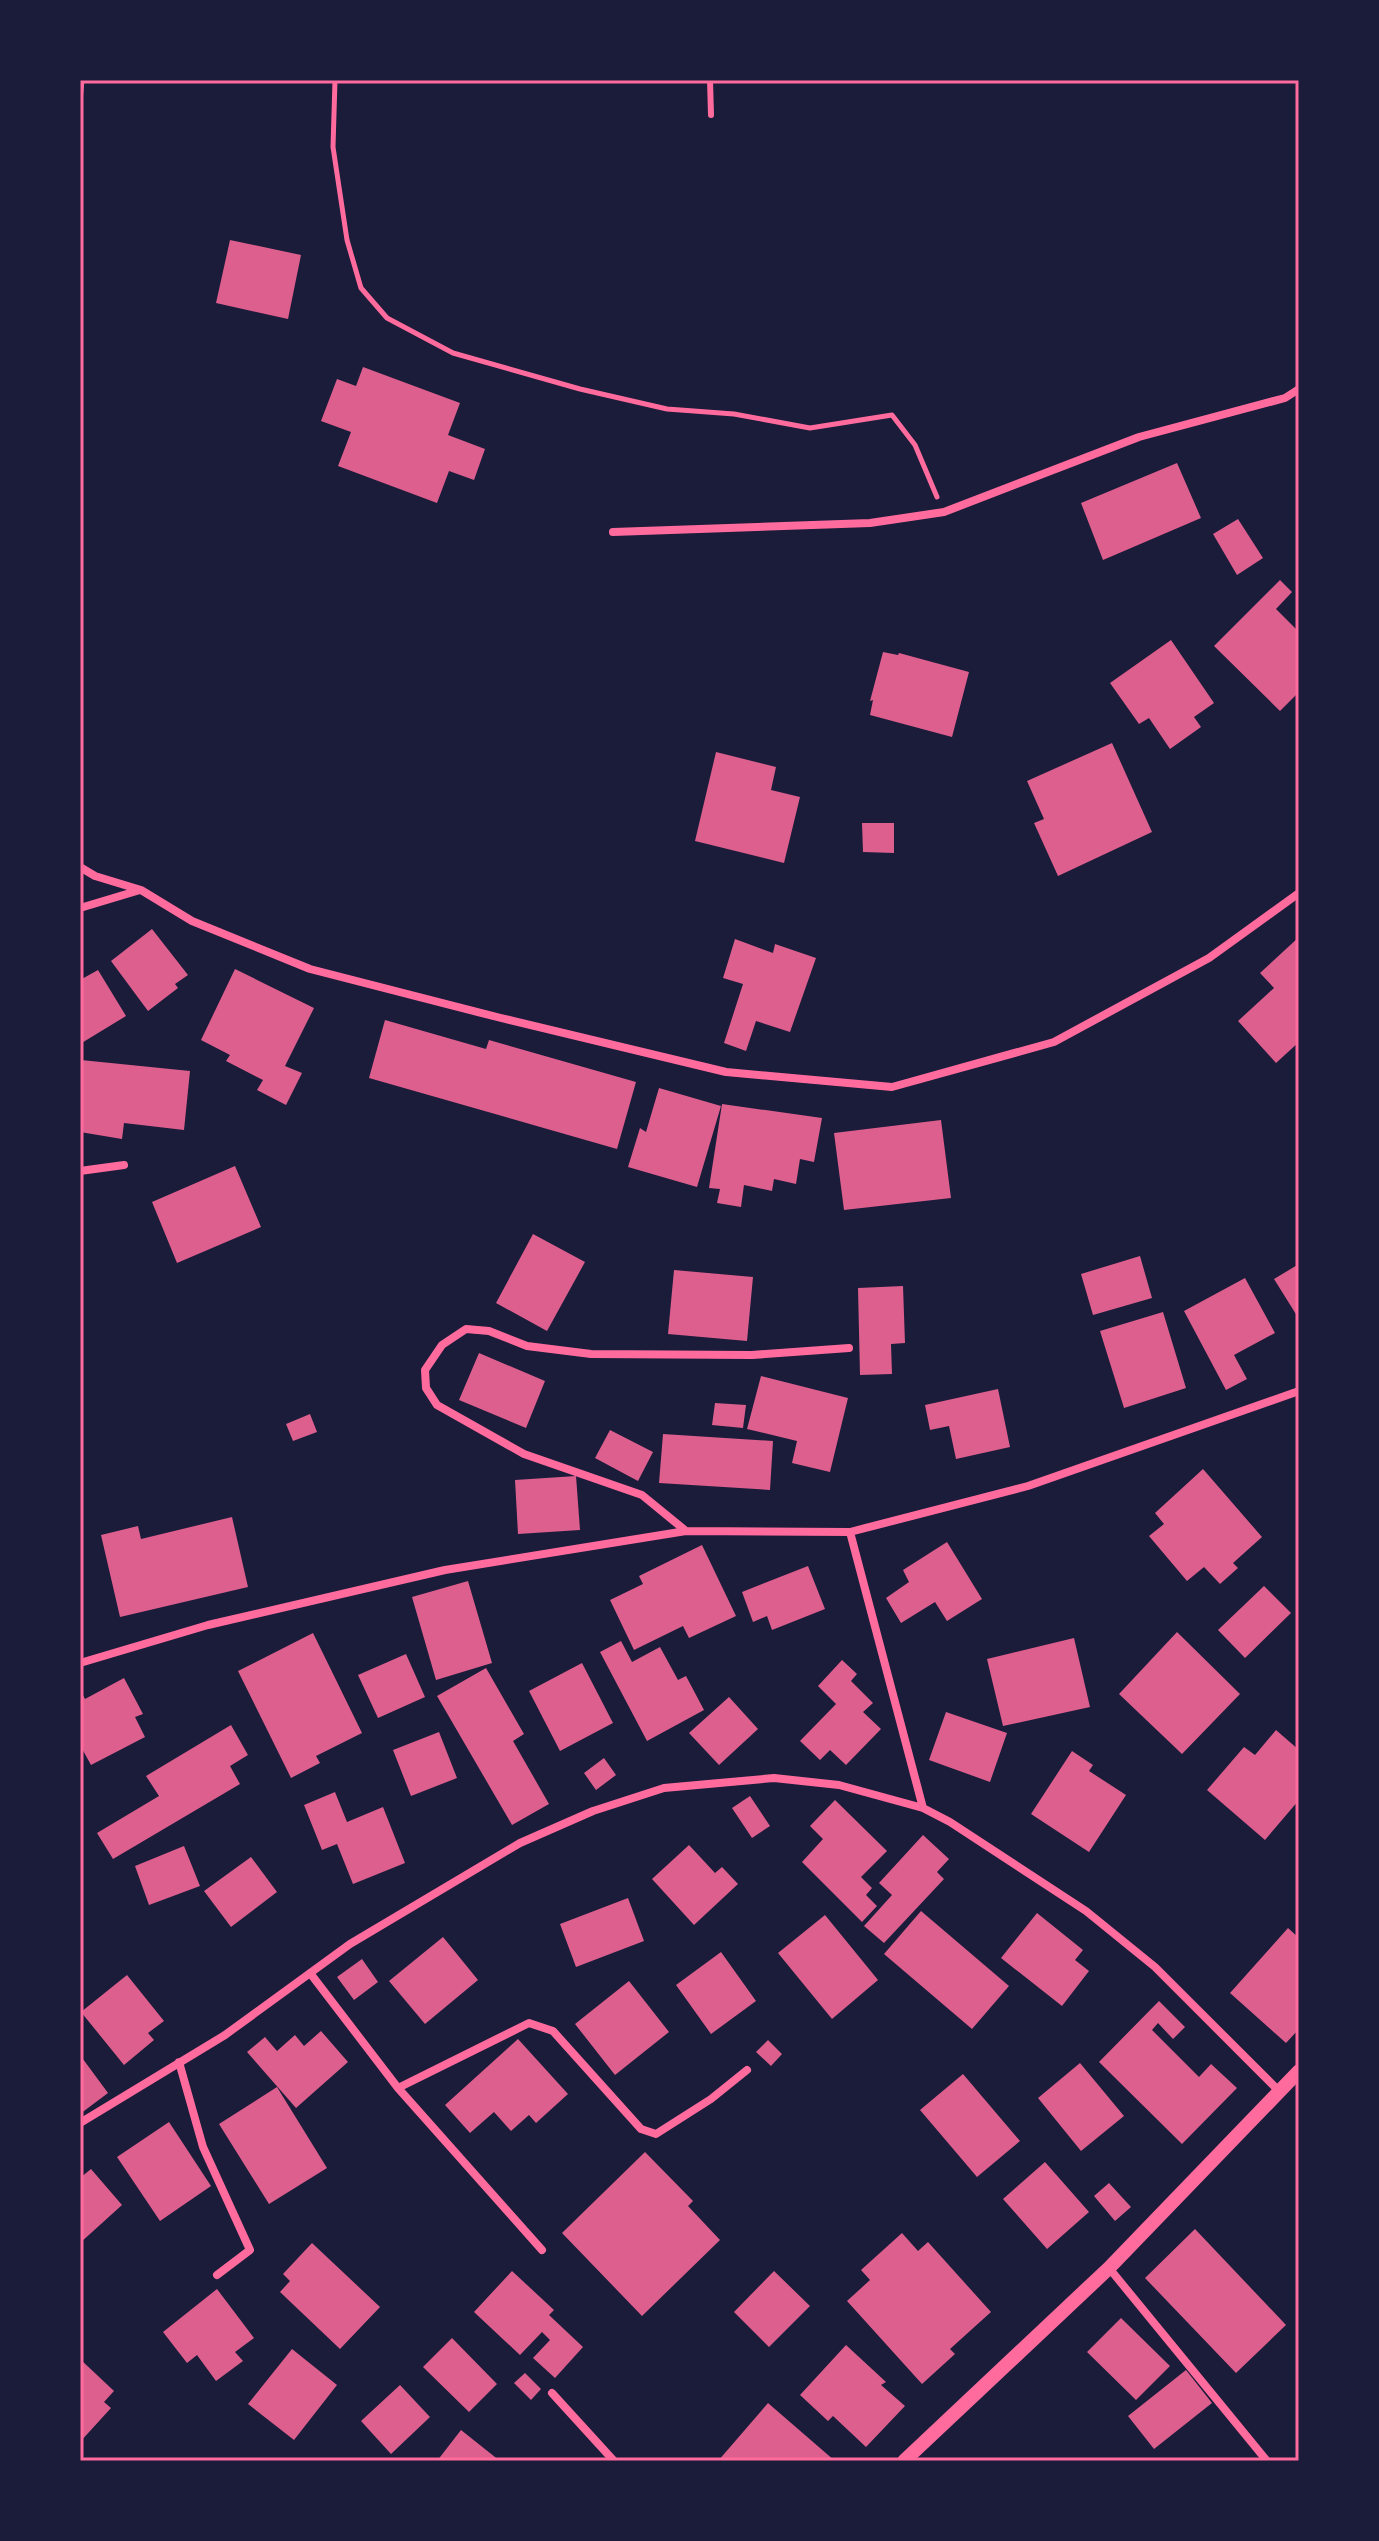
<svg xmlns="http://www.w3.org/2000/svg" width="1379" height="2541" viewBox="0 0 1379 2541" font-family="'Space Grotesk',sans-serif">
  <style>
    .building { fill: #dd5f8e }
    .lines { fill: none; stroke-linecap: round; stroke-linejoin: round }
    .path { stroke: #ff6b9d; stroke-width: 5 }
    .service { stroke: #ff6b9d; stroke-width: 6 }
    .minor { stroke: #ff6b9d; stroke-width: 8 }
    .tertiary { stroke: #ff6b9d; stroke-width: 14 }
    .neatline { fill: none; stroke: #ff6b9d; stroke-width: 3 }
  </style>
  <rect width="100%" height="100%" fill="#1b1b3a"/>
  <!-- building -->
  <path class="building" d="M 230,240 L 301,255 L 288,319 L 216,303 Z
    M 363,367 L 460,403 L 448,435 L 485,449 L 474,480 L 449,471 L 437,503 L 338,466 L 351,432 L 321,421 L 337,379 L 356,386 Z
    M 1177,463 L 1201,518 L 1103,560 L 1081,503 Z
    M 1238,519 L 1263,558 L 1237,575 L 1213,534 Z
    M 1280,580 L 1292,592 L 1276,609 L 1299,632 L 1299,692 L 1280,711 L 1214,646 Z
    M 1171,640 L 1214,703 L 1194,717 L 1201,727 L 1170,749 L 1149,718 L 1139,724 L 1110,683 Z
    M 883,652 L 898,655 L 899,653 L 969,672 L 952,737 L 870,715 L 873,700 L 870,701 Z
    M 1112,743 L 1152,832 L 1058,876 L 1034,823 L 1044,819 L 1027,781 Z
    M 716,752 L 776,767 L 771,790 L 800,797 L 784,863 L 695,841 Z
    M 862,823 L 894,823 L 894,853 L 863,852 Z
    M 152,929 L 188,975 L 175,984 L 178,988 L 148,1011 L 111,961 Z
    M 1299,937 L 1299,1042 L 1276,1063 L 1238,1021 L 1274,988 L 1260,973 Z
    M 735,939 L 773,953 L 775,944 L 816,958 L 790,1032 L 756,1021 L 746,1051 L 724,1043 L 743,984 L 723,978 Z
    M 235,969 L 314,1008 L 285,1066 L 302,1073 L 286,1105 L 257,1090 L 263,1080 L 226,1061 L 230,1055 L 201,1040 Z
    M 98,970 L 126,1016 L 80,1044 L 80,980 Z
    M 385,1020 L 486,1049 L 489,1040 L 636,1082 L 617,1149 L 369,1078 Z
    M 81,1060 L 190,1071 L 184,1130 L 124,1123 L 122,1139 L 80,1132 Z
    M 659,1088 L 721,1106 L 697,1187 L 628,1167 L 640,1128 L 646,1132 Z
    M 722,1104 L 822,1118 L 814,1162 L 800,1159 L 796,1184 L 774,1179 L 772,1191 L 744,1185 L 741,1207 L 717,1203 L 720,1189 L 709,1188 Z
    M 941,1120 L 951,1198 L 844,1210 L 834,1133 Z
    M 235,1166 L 261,1227 L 177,1263 L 152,1202 Z
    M 533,1234 L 585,1262 L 547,1331 L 496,1303 Z
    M 1140,1256 L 1152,1298 L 1093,1315 L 1081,1274 Z
    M 1299,1264 L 1299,1319 L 1274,1279 Z
    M 674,1270 L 753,1277 L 747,1341 L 668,1334 Z
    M 1245,1278 L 1275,1333 L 1234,1355 L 1247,1379 L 1226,1390 L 1184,1311 Z
    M 903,1286 L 905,1343 L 891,1344 L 892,1374 L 860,1375 L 858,1288 Z
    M 1163,1312 L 1186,1388 L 1124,1408 L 1100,1331 Z
    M 479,1353 L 545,1381 L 526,1428 L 459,1400 Z
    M 761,1376 L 848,1398 L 830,1472 L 792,1463 L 797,1441 L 747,1429 Z
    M 998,1389 L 1010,1447 L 956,1459 L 949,1426 L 930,1430 L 925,1405 Z
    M 715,1403 L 746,1405 L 743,1428 L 712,1425 Z
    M 310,1414 L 317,1432 L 293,1441 L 286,1424 Z
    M 610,1430 L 653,1452 L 638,1481 L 595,1458 Z
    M 663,1434 L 773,1441 L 770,1490 L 659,1483 Z
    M 1203,1469 L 1262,1537 L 1233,1563 L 1238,1568 L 1220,1584 L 1204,1567 L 1187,1581 L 1149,1536 L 1164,1524 L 1155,1513 Z
    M 576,1476 L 580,1530 L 518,1534 L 515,1480 Z
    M 232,1517 L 248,1587 L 120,1617 L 101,1535 L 138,1526 L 141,1539 Z
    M 947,1542 L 982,1599 L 947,1621 L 935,1602 L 901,1623 L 886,1598 L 909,1582 L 903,1570 Z
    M 702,1545 L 736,1616 L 689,1638 L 683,1626 L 634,1650 L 610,1600 L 643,1584 L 639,1576 Z
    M 808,1566 L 825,1609 L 772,1630 L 767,1616 L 753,1622 L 742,1592 Z
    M 468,1581 L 492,1663 L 436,1680 L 412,1597 Z
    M 1264,1586 L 1291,1613 L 1245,1658 L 1218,1630 Z
    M 1177,1632 L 1240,1694 L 1182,1754 L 1119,1694 Z
    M 313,1633 L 362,1733 L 316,1756 L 320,1763 L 291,1778 L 238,1671 Z
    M 1074,1638 L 1090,1707 L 1003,1726 L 987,1659 Z
    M 621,1641 L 632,1662 L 660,1647 L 678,1680 L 686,1676 L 704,1710 L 647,1741 L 600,1652 Z
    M 406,1654 L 425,1697 L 378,1718 L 358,1675 Z
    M 842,1660 L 857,1674 L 851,1681 L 873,1703 L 863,1712 L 881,1729 L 846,1765 L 830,1750 L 820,1760 L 800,1741 L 836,1704 L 818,1686 Z
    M 582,1663 L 613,1723 L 560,1751 L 529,1691 Z
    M 486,1668 L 524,1734 L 513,1741 L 549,1804 L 512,1825 L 437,1696 Z
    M 124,1678 L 143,1714 L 135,1717 L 145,1737 L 91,1765 L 80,1745 L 80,1690 L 85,1699 Z
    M 729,1697 L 758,1729 L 719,1765 L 689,1733 Z
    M 946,1712 L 1007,1733 L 990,1782 L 929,1760 Z
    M 231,1725 L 248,1755 L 230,1766 L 240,1784 L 113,1859 L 97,1833 L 159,1796 L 146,1776 Z
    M 1276,1730 L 1299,1750 L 1299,1800 L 1265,1840 L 1207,1790 L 1244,1747 L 1255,1755 Z
    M 439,1732 L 457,1778 L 411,1796 L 393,1750 Z
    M 1072,1751 L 1093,1765 L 1089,1771 L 1126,1795 L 1089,1852 L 1031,1814 Z
    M 604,1758 L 616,1775 L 596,1790 L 584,1773 Z
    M 335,1792 L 347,1822 L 383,1807 L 405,1863 L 353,1884 L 337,1844 L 322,1850 L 304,1805 Z
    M 750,1796 L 770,1826 L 752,1838 L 732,1808 Z
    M 835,1800 L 887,1851 L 861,1877 L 872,1888 L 866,1895 L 877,1906 L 862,1922 L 802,1862 L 823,1839 L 810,1826 Z
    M 923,1835 L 949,1859 L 937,1872 L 944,1879 L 884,1943 L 864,1926 L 892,1895 L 879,1883 Z
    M 689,1845 L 715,1873 L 722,1867 L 738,1884 L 694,1925 L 652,1879 Z
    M 184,1846 L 200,1886 L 149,1905 L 135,1866 Z
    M 251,1857 L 277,1892 L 231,1927 L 204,1891 Z
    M 628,1898 L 644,1941 L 576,1967 L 560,1924 Z
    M 921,1911 L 1009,1986 L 972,2029 L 884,1954 Z
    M 1037,1913 L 1083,1950 L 1075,1960 L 1089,1971 L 1062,2006 L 1001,1958 Z
    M 825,1915 L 878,1980 L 832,2019 L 778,1953 Z
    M 1288,1928 L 1299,1938 L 1299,2029 L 1286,2043 L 1230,1993 Z
    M 443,1937 L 478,1980 L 425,2024 L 389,1981 Z
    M 721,1952 L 756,2001 L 711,2034 L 676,1985 Z
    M 362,1959 L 378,1982 L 354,2000 L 337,1977 Z
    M 127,1975 L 164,2021 L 148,2033 L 154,2040 L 124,2065 L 81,2012 Z
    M 629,1981 L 669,2032 L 615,2075 L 575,2024 Z
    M 1159,2001 L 1185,2027 L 1173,2039 L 1158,2023 L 1152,2030 L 1199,2077 L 1211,2064 L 1237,2088 L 1182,2144 L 1099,2062 Z
    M 321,2031 L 348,2062 L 296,2108 L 247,2052 L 265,2037 L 277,2051 L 295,2035 L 304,2046 Z
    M 518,2039 L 568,2094 L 536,2123 L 529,2115 L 511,2131 L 494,2112 L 470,2133 L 445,2105 Z
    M 768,2040 L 782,2054 L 771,2066 L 756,2052 Z
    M 80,2055 L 108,2093 L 80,2114 Z
    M 1080,2063 L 1124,2116 L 1081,2151 L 1038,2098 Z
    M 963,2074 L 1020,2141 L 977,2177 L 920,2110 Z
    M 277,2087 L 327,2168 L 269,2204 L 219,2124 Z
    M 169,2122 L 211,2186 L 160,2221 L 117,2157 Z
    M 645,2152 L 693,2201 L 688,2206 L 720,2240 L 642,2316 L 562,2233 Z
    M 1045,2162 L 1089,2212 L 1047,2249 L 1003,2199 Z
    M 91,2169 L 122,2205 L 80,2243 L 80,2178 Z
    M 1109,2183 L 1131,2207 L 1115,2221 L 1094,2196 Z
    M 1195,2229 L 1286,2325 L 1236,2373 L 1145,2278 Z
    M 902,2233 L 918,2251 L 928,2242 L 991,2312 L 950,2349 L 955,2354 L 922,2384 L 847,2301 L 870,2280 L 861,2270 Z
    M 312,2243 L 380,2307 L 340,2349 L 280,2292 L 290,2281 L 283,2274 Z
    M 512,2271 L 554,2310 L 549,2315 L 583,2347 L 555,2378 L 533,2358 L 550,2340 L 542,2332 L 520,2355 L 474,2312 Z
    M 774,2271 L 810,2306 L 769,2347 L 734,2312 Z
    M 217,2289 L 254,2338 L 235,2352 L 243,2361 L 216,2381 L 197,2355 L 187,2363 L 163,2332 Z
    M 1121,2318 L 1170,2366 L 1136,2400 L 1087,2352 Z
    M 452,2338 L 497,2384 L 469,2412 L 423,2367 Z
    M 846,2345 L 886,2382 L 881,2385 L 905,2406 L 866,2447 L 833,2416 L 828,2421 L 800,2395 Z
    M 292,2349 L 337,2385 L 294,2440 L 248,2404 Z
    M 80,2359 L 114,2391 L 104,2402 L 111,2408 L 80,2442 Z
    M 1186,2370 L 1212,2403 L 1154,2449 L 1128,2416 Z
    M 525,2373 L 541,2389 L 531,2400 L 514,2383 Z
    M 400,2385 L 430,2417 L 391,2454 L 361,2421 Z
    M 768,2403 L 835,2461 L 718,2461 Z
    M 461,2430 L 500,2461 L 437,2461 Z"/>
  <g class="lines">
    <!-- path -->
    <path class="path" d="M 335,80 L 333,147 L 347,240 L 361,288 L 387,318 L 453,353 L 580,389 L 667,409 L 734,414 L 810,428 L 892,415 L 915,445 L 937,497
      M 80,101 L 82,80"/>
    <!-- service -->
    <path class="service" d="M 710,80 L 711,115"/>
    <!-- minor -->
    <path class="minor" d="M 613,532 L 870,523 L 944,512 L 1139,437 L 1285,398 L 1299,389
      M 80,867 L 95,876 L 141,890 L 192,921 L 310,969 L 501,1018 L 726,1072 L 892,1087 L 1054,1042 L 1209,958 L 1299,893
      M 80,908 L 140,890
      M 80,1171 L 124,1165
      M 686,1531 L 642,1495 L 524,1454 L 437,1405 L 426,1388 L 425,1370 L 442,1345 L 466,1329 L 489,1331 L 527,1346 L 591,1354 L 752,1355 L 849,1348
      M 850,1532 L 923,1808
      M 80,1663 L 208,1625 L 445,1570 L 686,1531 L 850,1532 L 1028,1486 L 1299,1391
      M 310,1973 L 398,2088 L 542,2250
      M 179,2062 L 203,2147 L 250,2250 L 217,2275
      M 398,2088 L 529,2023 L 553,2031 L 641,2129 L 656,2134 L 711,2099 L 747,2070
      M 80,2123 L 225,2035 L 350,1944 L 520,1843 L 593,1811 L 664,1788 L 774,1778 L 839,1785 L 923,1808 L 950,1822 L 1086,1911 L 1155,1967 L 1280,2092
      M 1109,2268 L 1267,2461
      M 552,2393 L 614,2461"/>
    <!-- tertiary -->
    <path class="tertiary" d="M 904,2461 L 1109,2268 L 1299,2071"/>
  </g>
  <!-- border -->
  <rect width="1379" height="2541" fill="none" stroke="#1b1b3a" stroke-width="164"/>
  <rect x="82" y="82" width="1215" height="2377" class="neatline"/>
</svg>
